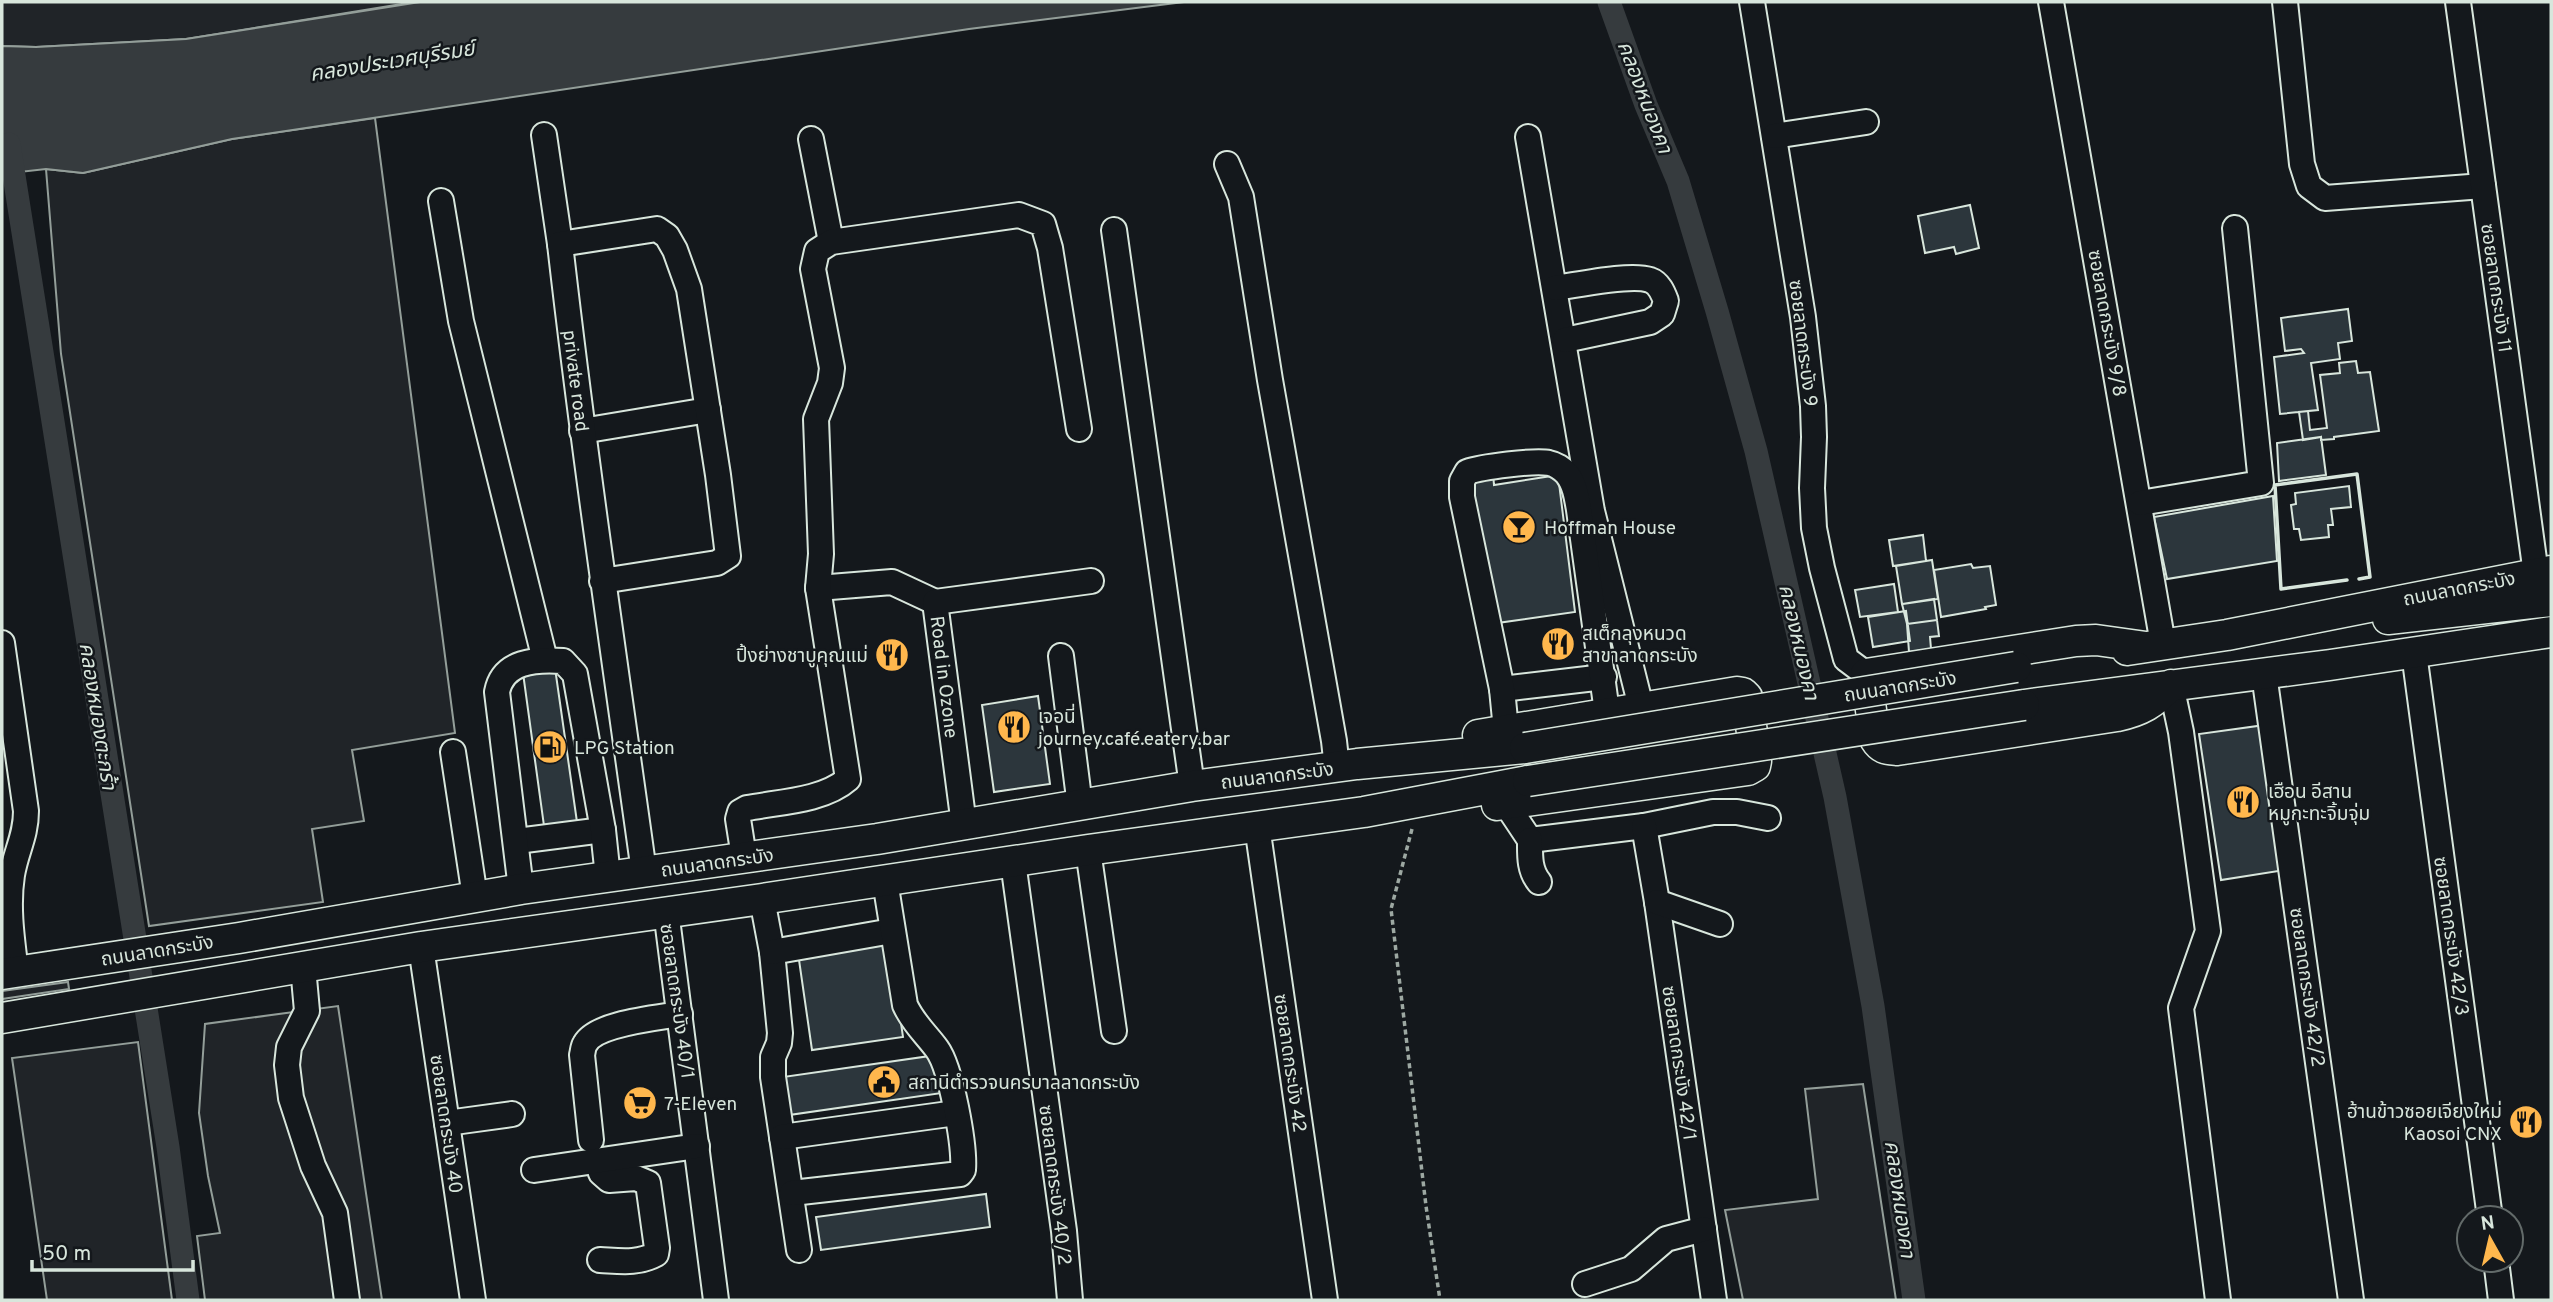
<svg xmlns="http://www.w3.org/2000/svg" width="2553" height="1302" viewBox="0 0 2553 1302" font-family="Overpass,'Noto Sans Thai',sans-serif">
  <style>
    .green { fill: #202428; stroke: #939e99; stroke-width: 2 }
    .water { fill: #363b3e; stroke: #939e99; stroke-width: 2 }
    .lines { fill: none; stroke-linecap: round; stroke-linejoin: round }
    .canal { stroke: #363b3e; stroke-width: 23 }
    .building { fill: #2c363c; stroke: #d8e6dc; stroke-width: 2 }
    .minor-casing { stroke: #d8e6dc; stroke-width: 28 }
    .major-casing { stroke: #d8e6dc; stroke-width: 33 }
    .path { stroke: #9da8a2; stroke-width: 3.5; stroke-dasharray: 5 3.5; stroke-linecap: butt }
    .minor { stroke: #14181c; stroke-width: 24 }
    .major { stroke: #14181c; stroke-width: 30 }
    .major-bridge-casing { stroke: #d8e6dc; stroke-width: 33; stroke-linecap: butt }
    .major-bridge { stroke: #14181c; stroke-width: 30 }
    .wall { stroke: #d8e6dc; stroke-width: 3.5 }
    .labels { text-anchor: middle; stroke-width: 5; stroke-linejoin: round; paint-order: stroke }
    .street-label { font-size: 19px; fill: #d8e6dc; stroke: #14181c }
    .poi-label { font-size: 19px; fill: #d8e6dc; stroke: #14181c; text-anchor: start }
    .water-label { font-size: 21px; font-style: italic; fill: #d8e6dc; stroke: #14181c }
  </style>
  <rect width="100%" height="100%" fill="#14181c"/>
  <!-- green -->
  <path class="green" d="M 2,2 L 414,2 L 186,39 L 36,47 L 2,46 Z
    M 375,118 L 455,733 L 352,750 L 364,821 L 312,829 L 323,902 L 149,926 L 61,354 L 46,169 L 83,173 L 232,139 Z
    M 68,982 L 69,989 L 2,999 L 2,991 Z
    M 338,1006 L 382,1300 L 205,1300 L 197,1236 L 220,1233 L 208,1176 L 199,1113 L 205,1024 Z
    M 138,1042 L 172,1300 L 47,1300 L 12,1058 Z
    M 1863,1084 L 1896,1300 L 1743,1300 L 1725,1210 L 1818,1199 L 1805,1089 Z"/>
  <!-- water -->
  <path class="water" d="M 420,2 L 1184,2 L 969,29 L 232,139 L 83,173 L 46,169 L 2,174 L 2,46 L 36,47 L 186,39 Z"/>
  <g class="lines">
    <!-- canal -->
    <path class="canal" d="M 1609,2 L 1646,105 L 1678,181 L 1717,311 L 1756,451 L 1835,797 L 1873,1006 L 1914,1300
      M 9,144 L 168,1147 L 188,1300"/>
  </g>
  <!-- building -->
  <path class="building" d="M 1970,205 L 1979,248 L 1956,254 L 1954,247 L 1925,253 L 1918,216 Z
    M 2348,309 L 2352,341 L 2338,343 L 2340,359 L 2311,363 L 2318,410 L 2280,414 L 2274,357 L 2304,353 L 2301,349 L 2285,351 L 2281,318 Z
    M 2356,361 L 2358,373 L 2370,372 L 2379,431 L 2334,437 L 2334,439 L 2321,440 L 2321,437 L 2303,440 L 2299,412 L 2308,411 L 2310,430 L 2327,428 L 2320,375 L 2340,373 L 2339,363 Z
    M 2321,437 L 2326,475 L 2279,481 L 2277,443 Z
    M 1493,473 L 1494,485 L 1558,475 L 1575,612 L 1490,624 L 1466,477 Z
    M 2349,486 L 2351,507 L 2331,509 L 2333,525 L 2328,525 L 2329,537 L 2301,540 L 2299,529 L 2294,529 L 2291,505 L 2296,504 L 2295,493 Z
    M 2273,496 L 2277,561 L 2167,579 L 2154,517 Z
    M 1923,535 L 1926,561 L 1893,566 L 1889,540 Z
    M 1932,560 L 1938,599 L 1902,604 L 1896,566 Z
    M 1971,564 L 1973,568 L 1990,566 L 1996,605 L 1985,607 L 1986,609 L 1941,617 L 1934,570 Z
    M 1894,584 L 1898,612 L 1860,617 L 1855,590 Z
    M 1934,599 L 1937,620 L 1907,624 L 1902,604 Z
    M 1906,611 L 1910,641 L 1873,647 L 1868,617 Z
    M 1937,620 L 1939,636 L 1930,637 L 1931,649 L 1909,652 L 1907,624 Z
    M 555,668 L 577,822 L 544,826 L 523,673 Z
    M 1038,696 L 1050,784 L 994,792 L 982,705 Z
    M 2265,725 L 2285,870 L 2221,880 L 2199,734 Z
    M 889,939 L 903,1037 L 812,1050 L 798,953 Z
    M 937,1055 L 942,1093 L 789,1115 L 783,1077 Z
    M 986,1194 L 990,1227 L 821,1250 L 816,1217 Z"/>
  <g class="lines">
    <!-- minor casing -->
    <g class="minor-casing">
      <g id="minor">
        <path d="M 1752,2 L 1803,317 L 1813,406 L 1814,437 L 1812,488 L 1814,528 L 1822,568 L 1846,659 L 1866,674"/>
        <path d="M 2051,2 L 2163,644"/>
        <path d="M 2285,2 L 2302,164 L 2309,186 L 2325,198 L 2483,186"/>
        <path d="M 2458,2 L 2536,574"/>
        <path d="M 544,135 L 560,244"/>
        <path d="M 1774,136 L 1866,122"/>
        <path d="M 1528,137 L 1592,511 L 1641,707"/>
        <path d="M 811,139 L 831,242"/>
        <path d="M 1227,164 L 1241,197 L 1270,380 L 1334,741 L 1337,768"/>
        <path d="M 441,201 L 461,321 L 545,660"/>
        <path d="M 1114,230 L 1192,786"/>
        <path d="M 1555,288 C 1577,285 1631,273 1650,280 C 1659,283 1663,293 1666,301 L 1662,314 L 1650,322 L 1565,340"/>
        <path d="M 582,431 L 708,410"/>
        <path d="M 2140,503 L 2261,483 L 2235,228"/>
        <path id="s1" d="M 602,581 L 717,563 L 728,556 L 718,475 L 689,289 L 675,250 L 667,236 L 657,229 L 560,244 C 584,454 615,663 644,872"/>
        <path d="M 818,588 L 892,582 L 935,602"/>
        <path d="M 2,643 L 26,811 C 26,836 16,851 12,875 C 7,907 12,940 16,972"/>
        <path d="M 2414,653 L 2490,1218"/>
        <path d="M 1061,656 L 1080,806"/>
        <path d="M 2264,674 L 2351,1300"/>
        <path d="M 2171,685 L 2181,732 L 2208,931 L 2181,1008 L 2218,1300"/>
        <path d="M 1502,689 L 1604,677"/>
        <path d="M 1506,730 L 1502,689 L 1462,497 L 1462,481 L 1467,472 C 1481,467 1535,460 1549,463 C 1555,464 1563,469 1567,474 C 1575,484 1577,498 1579,510 L 1607,712"/>
        <path d="M 453,752 L 475,897"/>
        <path d="M 1506,804 L 1530,840 L 1644,826 L 1713,812 L 1737,812 L 1768,818"/>
        <path d="M 964,825 L 935,602 L 1091,581"/>
        <path d="M 1257,826 L 1325,1300"/>
        <path d="M 1644,826 L 1657,902 L 1714,1300"/>
        <path d="M 1530,840 C 1530,855 1529,870 1539,882"/>
        <path d="M 517,841 L 603,830"/>
        <path d="M 1088,850 L 1114,1031"/>
        <path d="M 744,857 L 738,819 L 740,812 L 747,808 C 779,802 823,801 848,779 L 818,588 L 821,554 L 816,419 L 830,383 L 832,368 L 813,269 L 817,251 L 831,242 L 1019,215 L 1043,224 L 1050,248 L 1079,429"/>
        <path d="M 1013,862 L 1064,1231 L 1070,1300"/>
        <path d="M 521,889 L 497,692 C 503,661 535,659 563,661 L 575,674 L 603,830 L 608,877"/>
        <path d="M 762,899 L 772,952 L 780,1033 L 779,1043 L 773,1057 L 773,1077 L 799,1250"/>
        <path d="M 1657,902 L 1720,924"/>
        <path d="M 666,911 L 716,1300"/>
        <path d="M 421,947 L 473,1300"/>
        <path d="M 772,952 L 892,931"/>
        <path d="M 303,967 L 307,1011 L 289,1047 L 287,1065 L 291,1098 L 313,1166 L 335,1213 L 347,1300"/>
        <path d="M 447,1123 L 512,1114"/>
        <path d="M 782,1137 L 956,1113"/>
        <path d="M 591,1140 L 582,1055 C 583,1051 583,1047 585,1044 C 596,1023 658,1018 680,1014"/>
        <path d="M 597,1161 L 601,1173 L 609,1180 L 636,1178 L 648,1183 L 657,1248 L 656,1254 C 638,1264 620,1261 600,1260"/>
        <path d="M 534,1170 L 697,1146"/>
        <path d="M 792,1193 L 960,1174 L 963,1170 C 965,1145 951,1068 937,1049 C 926,1034 913,1023 905,1005 L 885,881"/>
        <path d="M 2496,1260 L 2501,1300"/>
        <path d="M 1585,1284 L 1631,1269 L 1666,1239 L 1704,1229"/>
      </g>
    </g>
    <!-- major casing -->
    <g class="major-casing">
      <path id="major" d="M 2388,619 L 2551,601
        M 2146,647 L 2096,640 L 2076,641 L 1866,674 L 1875,739 C 1881,749 1886,749 1897,750 L 2117,716 C 2141,711 2154,703 2171,685
        M 2127,650 L 2227,635 L 2551,571
        M 2024,705 L 2330,665 L 2551,632
        M 1478,735 L 1737,692 L 1743,693 L 1747,697 L 1756,761 L 1755,766 L 1748,770 L 1497,805
        M 2,974 L 239,938 L 521,889 L 877,839 L 1192,786 L 1357,764 L 1525,748
        M 2,1018 L 421,947 L 762,899 L 1088,850 L 1364,812 L 1528,781"/>
    </g>
    <!-- path -->
    <path class="path" d="M 1412,829 L 1391,909 L 1426,1206 L 1440,1300"/>
    <!-- minor -->
    <use href="#minor" class="minor"/>
    <!-- major -->
    <use href="#major" class="major"/>
    <!-- major-bridge casing -->
    <g class="major-bridge-casing">
      <path id="major-bridge" d="M 1525,748 L 2016,667
        M 1528,781 L 2024,705"/>
    </g>
    <!-- major-bridge -->
    <use href="#major-bridge" class="major-bridge"/>
    <!-- wall -->
    <path class="wall" d="M 2347,580 L 2281,589 L 2275,485 L 2357,474 L 2370,577 L 2359,579"/>
  </g>
  <!-- icons -->
  <defs>
    <g id="bar-disc" transform="scale(1.75)"><circle r="9.5" fill="#ffb74d" stroke="#14181c"/><path d="M-6-5H6L.8 .8V4.5H3.5V6h-7V4.5H-.8V.8Z" fill="#111"/></g>
    <g id="restaurant-disc" transform="scale(1.75)"><circle r="9.5" fill="#ffb74d" stroke="#14181c"/><path d="M-5-6h1v4h1v-4h1v4h1v-4h1v5L-1.5 .5V6h-2V.5L-5-1ZM5-6V6H3V1.5H1.5Q1.5-4 5-6Z" fill="#111"/></g>
    <g id="fuel-disc" transform="scale(1.75)"><circle r="9.5" fill="#ffb74d" stroke="#14181c"/><path d="M-5.5-6h7V0h2V4h1.3V-2.5L3-4.5l.8-.8L6-3V5H2.5V1h-1V6h-7ZM-4.2-4.7v3.2H.2V-4.7Z" fill="#111"/></g>
    <g id="civic-disc" transform="scale(1.75)"><circle r="9.5" fill="#ffb74d" stroke="#14181c"/><path d="M-.6-6.5H3V-4.5H.6V-3L4-1V1h2V6H-6V1h2V-1L-.6-3ZM-1.2 2.5V6h2.4V2.5Z" fill="#111"/></g>
    <g id="supermarket-disc" transform="scale(1.75)"><circle r="9.5" fill="#ffb74d" stroke="#14181c"/><path d="M-6-5.5h2.5l.6 2H6L4.5 2H-2.5L-4.4-4H-6ZM-1.5 3.2a1.3 1.3 0 1 0 .1 0ZM3 3.2a1.3 1.3 0 1 0 .1 0Z" fill="#111"/></g>
  </defs>
  <g fill-rule="evenodd">
    <use href="#bar-disc" x="1519" y="527"/>
    <use href="#restaurant-disc" x="1558" y="644"/>
    <use href="#restaurant-disc" x="892" y="655"/>
    <use href="#restaurant-disc" x="1014" y="727"/>
    <use href="#fuel-disc" x="550" y="747"/>
    <use href="#restaurant-disc" x="2243" y="802"/>
    <use href="#civic-disc" x="884" y="1082"/>
    <use href="#supermarket-disc" x="640" y="1103"/>
    <use href="#restaurant-disc" x="2526" y="1122"/>
  </g>
  <g class="labels">
    <!-- street labels -->
    <g class="street-label">
      <text transform="translate(2497 288) rotate(82)" y="7">ซอยลาดกระบัง 11</text>
      <text transform="translate(2108 323) rotate(80)" y="7">ซอยลาดกระบัง 9/8</text>
      <text transform="translate(1804 343) rotate(83)" y="7">ซอยลาดกระบัง 9</text>
      <text dy="7" stroke="none"><textPath href="#s1" startOffset="705">private road</textPath></text>
      <text transform="translate(2459 588) rotate(-11)" y="7">ถนนลาดกระบัง</text>
      <text transform="translate(945 677) rotate(83)" y="7">Road in Ozone</text>
      <text transform="translate(1900 686) rotate(-9)" y="7">ถนนลาดกระบัง</text>
      <text transform="translate(1277 775) rotate(-7)" y="7">ถนนลาดกระบัง</text>
      <text transform="translate(717 862) rotate(-8)" y="7">ถนนลาดกระบัง</text>
      <text transform="translate(2452 936) rotate(82)" y="7">ซอยลาดกระบัง 42/3</text>
      <text transform="translate(157 950) rotate(-9)" y="7">ถนนลาดกระบัง</text>
      <text transform="translate(2308 987) rotate(82)" y="7">ซอยลาดกระบัง 42/2</text>
      <text transform="translate(678 1001) rotate(82)" y="7">ซอยลาดกระบัง 40/1</text>
      <text transform="translate(1291 1063) rotate(82)" y="7">ซอยลาดกระบัง 42</text>
      <text transform="translate(1680 1063) rotate(82)" y="7">ซอยลาดกระบัง 42/1</text>
      <text transform="translate(447 1124) rotate(82)" y="7">ซอยลาดกระบัง 40</text>
      <text transform="translate(1056 1185) rotate(83)" y="7">ซอยลาดกระบัง 40/2</text>
    </g>
    <!-- poi labels -->
    <g class="poi-label">
      <text x="1544" y="534">Hoffman House</text>
      <text x="1582" y="640">สเต็กลุงหนวด<tspan x="1582" dy="22">สาขาลาดกระบัง</tspan></text>
      <text x="868" y="662" text-anchor="end">ปิ้งย่างชาบูคุณแม่</text>
      <text x="1038" y="723">เจอนี่<tspan x="1038" dy="22">journey.café.eatery.bar</tspan></text>
      <text x="574" y="754">LPG Station</text>
      <text x="2268" y="798">เฮือน อีสาน<tspan x="2268" dy="22">หมูกะทะจิ้มจุ่ม</tspan></text>
      <text x="908" y="1089">สถานีตำรวจนครบาลลาดกระบัง</text>
      <text x="664" y="1110">7-Eleven</text>
      <text x="2502" y="1118" text-anchor="end">ฮ้านข้าวซอยเจียงใหม่<tspan x="2502" dy="22">Kaosoi CNX</tspan></text>
    </g>
    <!-- water labels -->
    <g class="water-label">
      <text transform="translate(392 61) rotate(-9)" y="7">คลองประเวศบุรีรมย์</text>
      <text transform="translate(1645 97) rotate(69)" y="7">คลองหนองคา</text>
      <text transform="translate(1799 642) rotate(77)" y="7">คลองหนองคา</text>
      <text transform="translate(98 716) rotate(81)" y="7">คลองหนองตะกร้า</text>
      <text transform="translate(1900 1199) rotate(82)" y="7">คลองหนองคา</text>
    </g>
  </g>
  <!-- border -->
  <rect width="2553" height="1302" fill="none" stroke="#d8e6dc" stroke-width="7"/>
  <!-- north arrow -->
  <g transform="translate(2490 1239) rotate(352)"><circle r="33" fill="#14181c" stroke="#626a69" stroke-width="2"/>
  <path d="M0-5L12 26L0 18L-12 26Z" fill="#ffb74d"/>
  <text y="-10" font-size="19" font-weight="bold" text-anchor="middle" fill="#d8e6dc">N</text>
  </g>
  <!-- scale -->
  <path d="M32 1260v10h161v-10" fill="none" stroke="#d8e6dc" stroke-width="3.5"/>
  <text x="42" y="1260" font-size="21" fill="#d8e6dc" stroke="#14181c" stroke-width="5" paint-order="stroke">50 m</text>
</svg>
